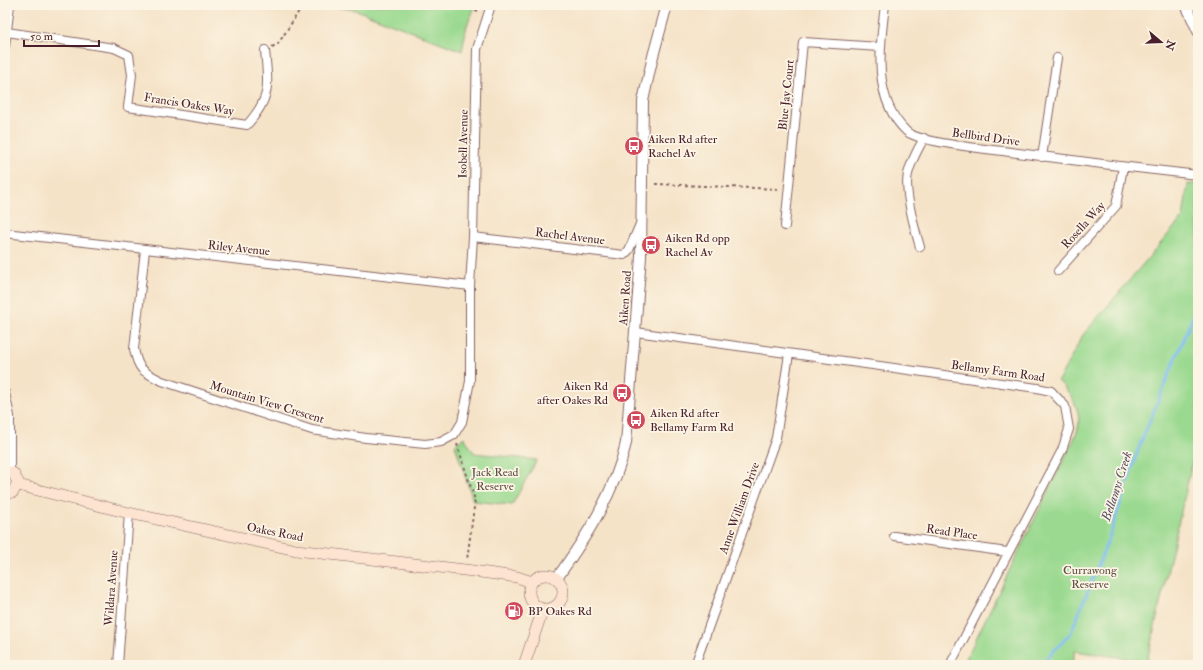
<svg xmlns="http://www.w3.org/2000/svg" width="1203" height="670" viewBox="0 0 1203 670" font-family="'IM FELL Double Pica',serif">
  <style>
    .green { fill: #9ad98f; stroke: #727c5d }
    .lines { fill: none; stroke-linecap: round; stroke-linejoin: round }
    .stream { stroke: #7cbcf1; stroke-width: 3 }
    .minor-casing { stroke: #866462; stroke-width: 10 }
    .tertiary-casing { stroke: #866462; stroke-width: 12 }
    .secondary-casing { stroke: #866462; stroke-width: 12 }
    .path { stroke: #866462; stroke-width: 2; stroke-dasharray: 3 3; stroke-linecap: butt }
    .minor { stroke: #fff; stroke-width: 8 }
    .tertiary { stroke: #fff; stroke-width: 10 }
    .secondary { stroke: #fde4d1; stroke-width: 11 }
    .labels { text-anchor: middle; stroke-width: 3.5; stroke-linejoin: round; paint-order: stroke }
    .street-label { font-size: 12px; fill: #4a1f2b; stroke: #fcf5e5 }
    .poi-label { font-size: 12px; fill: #4a1f2b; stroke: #fcf5e5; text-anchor: start }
    .park-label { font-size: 12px; fill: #5e4e44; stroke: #fcf5e5 }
    .water-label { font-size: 13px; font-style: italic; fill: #594e66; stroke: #fcf5e5 }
  </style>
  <rect width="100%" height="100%" fill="#fcf5e5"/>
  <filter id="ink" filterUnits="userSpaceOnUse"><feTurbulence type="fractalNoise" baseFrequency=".025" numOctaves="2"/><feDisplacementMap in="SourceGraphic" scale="8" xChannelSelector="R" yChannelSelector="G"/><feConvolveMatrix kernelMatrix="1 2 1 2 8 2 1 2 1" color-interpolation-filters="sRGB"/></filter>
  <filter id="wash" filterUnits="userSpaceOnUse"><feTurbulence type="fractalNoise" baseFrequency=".012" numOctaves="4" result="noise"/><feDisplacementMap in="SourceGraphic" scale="16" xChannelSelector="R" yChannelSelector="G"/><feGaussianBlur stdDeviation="0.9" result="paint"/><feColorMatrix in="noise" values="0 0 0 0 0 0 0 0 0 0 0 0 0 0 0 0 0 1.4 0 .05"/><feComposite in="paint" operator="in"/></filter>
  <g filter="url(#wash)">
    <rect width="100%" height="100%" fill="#f5e3c8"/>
    <!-- green -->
    <path class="green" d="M 323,5 L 476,5 L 467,25 L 462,51 L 356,10 Z
      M 1188,184 L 1198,184 L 1198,437 L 1147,661 L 1075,651 L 1072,665 L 963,665 L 1068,451 C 1072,444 1076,436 1078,428 C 1082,410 1070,392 1058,381 L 1083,335 L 1183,217 Z
      M 464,437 L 474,453 L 537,460 L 512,505 L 473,501 L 455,445 Z"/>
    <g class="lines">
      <!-- stream -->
      <path class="stream" d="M 1040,665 L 1071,633 L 1109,538 L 1139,447 L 1198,304"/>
    </g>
  </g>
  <g filter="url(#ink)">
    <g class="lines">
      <!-- minor casing -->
      <g class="minor-casing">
        <path id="minor" d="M 885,5 C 880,47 872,98 906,131 C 917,142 984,149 1003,151 C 1068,160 1133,168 1198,175
          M 7,32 L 114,48 L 129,55 L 132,75 L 128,107 L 247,125 C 272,97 268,85 265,50
          M 5,46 L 10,5
          M 1042,157 L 1057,58
          M 785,226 L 803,42 L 880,47
          M 5,233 L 470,286
          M 473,237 L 624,255 L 629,250 L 640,224
          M 920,247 C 915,230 904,190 908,174 C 911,161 918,149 924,138
          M 145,250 L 134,349 C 138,370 143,372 162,381 L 312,430 L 366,438 L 425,444 L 441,442 L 454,435 L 462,422 L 470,381 L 470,286 L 473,237 L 477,49 L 491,5
          M 1058,271 L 1116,206 L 1123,167
          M 636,332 L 1037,388 L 1051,391 L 1065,406 L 1069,429 L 1062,450 L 950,665
          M 5,393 L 10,416 L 10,471
          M 894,536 L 1007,552
          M 118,665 L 129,513
          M 695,665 L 776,438 L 789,354"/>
      </g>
      <!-- tertiary casing -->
      <g class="tertiary-casing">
        <path id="tertiary" d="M 1186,5 L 1198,31
          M 557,578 C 586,537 615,493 626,443 L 641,257 L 643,101 L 653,56 L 667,5"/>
      </g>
      <!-- secondary casing -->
      <g class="secondary-casing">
        <path id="secondary" d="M 5,471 L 13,473 L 18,482 L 13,492 L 5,494
          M 18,485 L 129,513 L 296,550 L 473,571 L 517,577 L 532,582
          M529 592a17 17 0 1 1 34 0a17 17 0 1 1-34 0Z
          M 524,665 L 543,609"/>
      </g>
      <!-- path -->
      <path class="path" d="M 458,5 L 467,9 L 480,11
        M 272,47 L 278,44 L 303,5
        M 655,184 L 779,189
        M 457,444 L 475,500 L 467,560"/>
      <!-- minor -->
      <use href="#minor" class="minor"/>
      <!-- tertiary -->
      <use href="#tertiary" class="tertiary"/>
      <!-- secondary -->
      <use href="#secondary" class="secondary"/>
    </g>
  </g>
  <!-- icons -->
  <defs>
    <g id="bus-disc" transform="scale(1)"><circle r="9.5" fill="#d1495b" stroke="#fcf5e5"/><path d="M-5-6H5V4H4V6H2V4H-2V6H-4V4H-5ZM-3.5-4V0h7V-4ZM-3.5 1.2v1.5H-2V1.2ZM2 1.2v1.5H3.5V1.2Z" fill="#fff"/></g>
    <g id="fuel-disc" transform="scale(1)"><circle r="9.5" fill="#d1495b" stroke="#fcf5e5"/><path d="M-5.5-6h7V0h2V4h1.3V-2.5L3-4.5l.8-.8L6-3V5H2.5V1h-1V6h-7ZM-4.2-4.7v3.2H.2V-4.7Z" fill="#fff"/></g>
  </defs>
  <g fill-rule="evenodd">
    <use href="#bus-disc" x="634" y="146"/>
    <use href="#bus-disc" x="651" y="245"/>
    <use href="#bus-disc" x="622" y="393"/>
    <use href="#bus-disc" x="636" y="420"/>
    <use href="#fuel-disc" x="514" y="611"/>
  </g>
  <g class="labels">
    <!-- street labels -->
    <g class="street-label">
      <text transform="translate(786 95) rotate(-84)" y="4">Blue Jay Court</text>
      <text transform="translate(189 104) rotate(9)" y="4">Francis Oakes Way</text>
      <text transform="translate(986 137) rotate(8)" y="4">Bellbird Drive</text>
      <text transform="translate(463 144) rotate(-89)" y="4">Isobell Avenue</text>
      <text transform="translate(1083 225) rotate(-48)" y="4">Rosella Way</text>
      <text transform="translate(570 236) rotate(7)" y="4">Rachel Avenue</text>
      <text transform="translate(239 248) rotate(6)" y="4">Riley Avenue</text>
      <text transform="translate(625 298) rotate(-86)" y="4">Aiken Road</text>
      <text transform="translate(998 371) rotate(8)" y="4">Bellamy Farm Road</text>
      <text transform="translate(267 402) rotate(17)" y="4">Mountain View Crescent</text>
      <text transform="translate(739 508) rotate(-70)" y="4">Anne William Drive</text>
      <text transform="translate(275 532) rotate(11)" y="4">Oakes Road</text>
      <text transform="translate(952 532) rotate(8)" y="4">Read Place</text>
      <text transform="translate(111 588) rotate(-86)" y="4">Wildara Avenue</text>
    </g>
    <!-- poi labels -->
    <g class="poi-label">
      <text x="648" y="143">Aiken Rd after<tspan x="648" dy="14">Rachel Av</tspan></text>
      <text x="665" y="242">Aiken Rd opp<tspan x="665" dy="14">Rachel Av</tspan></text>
      <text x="608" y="390" text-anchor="end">Aiken Rd<tspan x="608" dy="14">after Oakes Rd</tspan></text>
      <text x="650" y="417">Aiken Rd after<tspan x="650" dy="14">Bellamy Farm Rd</tspan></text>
      <text x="528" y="615">BP Oakes Rd</text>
    </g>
    <!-- park labels -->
    <g class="park-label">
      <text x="495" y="476">Jack Read<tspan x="495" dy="14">Reserve</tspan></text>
      <text x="1090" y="574">Currawong<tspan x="1090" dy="14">Reserve</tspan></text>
    </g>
    <!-- water labels -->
    <g class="water-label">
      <text transform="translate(1116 486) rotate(-72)" y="5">Bellamys Creek</text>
    </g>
  </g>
  <!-- margin -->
  <rect width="1203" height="670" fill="none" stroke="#fcf5e5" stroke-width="20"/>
  <!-- north arrow -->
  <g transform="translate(1161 42) rotate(109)" stroke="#fcf5e5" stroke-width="3" paint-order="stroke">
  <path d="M0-3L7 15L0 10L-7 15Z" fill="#4a1f2b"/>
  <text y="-6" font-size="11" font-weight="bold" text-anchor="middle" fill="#4a1f2b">N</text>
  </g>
  <!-- scale -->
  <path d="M24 40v6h75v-6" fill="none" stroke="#4a1f2b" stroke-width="2"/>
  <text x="30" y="40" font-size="12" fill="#4a1f2b" stroke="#fcf5e5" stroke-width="3" paint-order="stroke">50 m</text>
</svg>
